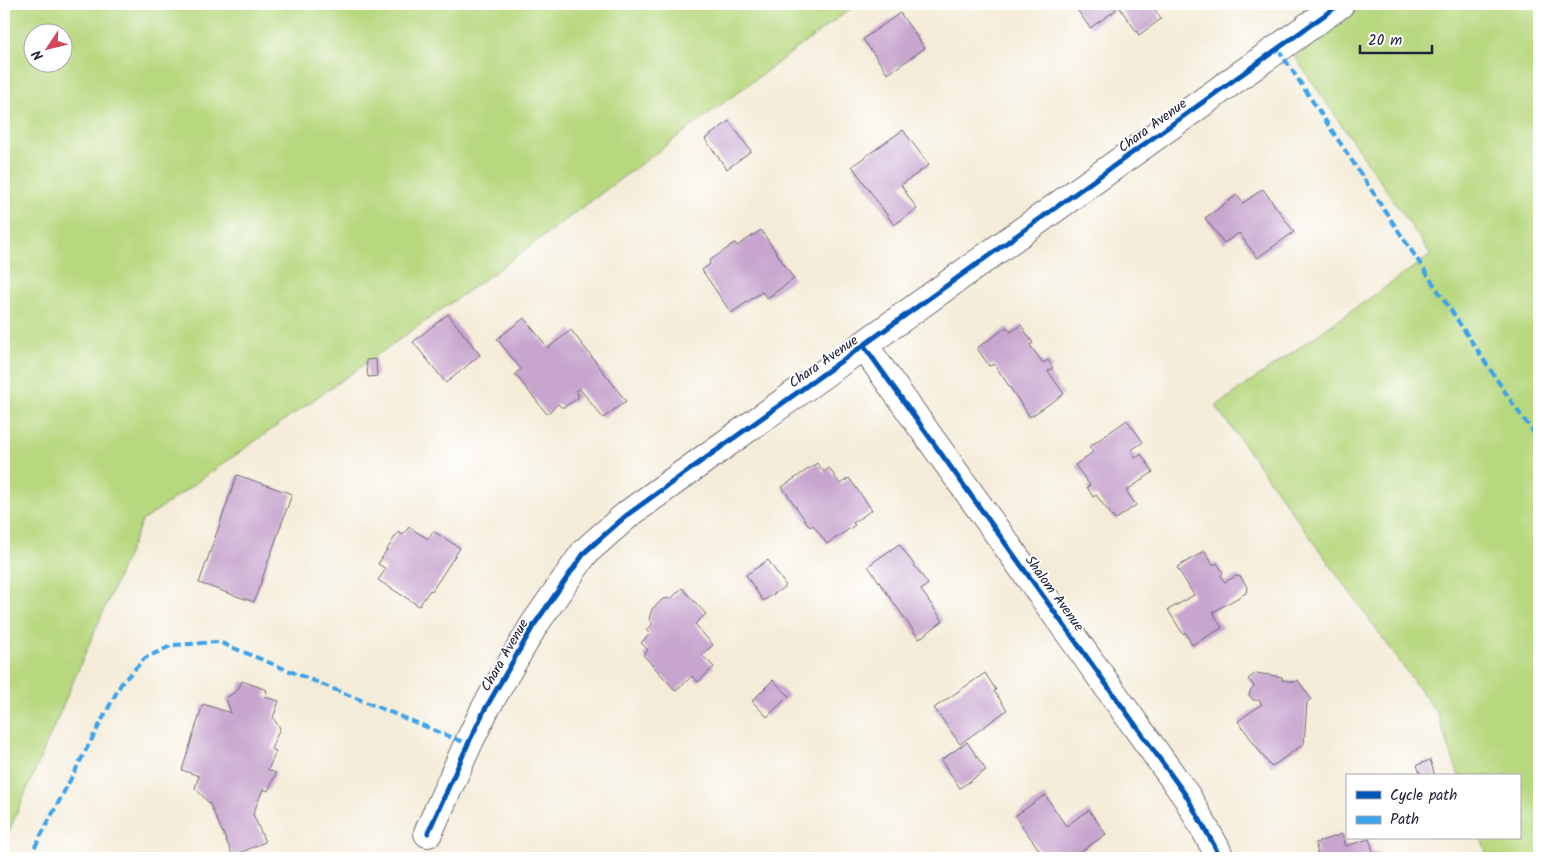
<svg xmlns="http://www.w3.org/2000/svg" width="1543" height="862" viewBox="0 0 1543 862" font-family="Kalam,sans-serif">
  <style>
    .green { fill: #b8d87f; stroke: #6d7d5d; fill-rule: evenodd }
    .building { fill: #c7a5ce }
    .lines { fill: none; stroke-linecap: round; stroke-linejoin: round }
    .street-casing { stroke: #6c6972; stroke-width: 30 }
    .street { stroke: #fff; stroke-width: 28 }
    .quiet { stroke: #3ea2ec; stroke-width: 4; stroke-dasharray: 8 4; stroke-linecap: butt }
    .cycleway-casing { stroke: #fff; stroke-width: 8 }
    .cycleway { stroke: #0057b8; stroke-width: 5 }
    .labels { text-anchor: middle; stroke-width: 4; stroke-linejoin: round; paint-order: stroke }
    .street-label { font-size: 14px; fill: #22223b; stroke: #fff }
  </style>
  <rect width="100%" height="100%" fill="#fff"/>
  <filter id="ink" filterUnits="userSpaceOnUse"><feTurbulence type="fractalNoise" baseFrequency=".02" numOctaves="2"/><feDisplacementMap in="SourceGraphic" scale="10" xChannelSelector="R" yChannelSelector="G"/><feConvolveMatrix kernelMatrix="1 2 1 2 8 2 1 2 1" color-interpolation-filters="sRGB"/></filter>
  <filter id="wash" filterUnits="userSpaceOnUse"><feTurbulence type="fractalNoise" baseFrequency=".0096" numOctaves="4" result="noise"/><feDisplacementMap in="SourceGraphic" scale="20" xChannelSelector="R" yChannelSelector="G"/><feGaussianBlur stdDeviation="1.12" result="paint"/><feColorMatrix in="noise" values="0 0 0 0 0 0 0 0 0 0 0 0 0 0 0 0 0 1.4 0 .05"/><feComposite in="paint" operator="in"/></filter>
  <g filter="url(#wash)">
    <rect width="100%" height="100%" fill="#f4ecd8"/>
    <!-- green -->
    <path class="green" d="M 4,4 L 857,4 L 499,269 L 142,521 L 4,843 ZM 32,32 L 62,32 L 62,62 L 32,62 Z
      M 1367,4 L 1539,4 L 1539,858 L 1488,858 L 1481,838 L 1519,838 L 1519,776 L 1459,776 L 1438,715 L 1216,406 L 1431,255 L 1295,57 Z"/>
    <g id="blocks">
      <!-- building -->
      <path class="building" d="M 1073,4 L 1112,4 L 1116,10 L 1090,28 Z
        M 1117,4 L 1151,4 L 1161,19 L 1139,35 Z
        M 900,13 L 925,48 L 888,74 L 863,39 Z
        M 729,121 L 751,151 L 727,169 L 705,139 Z
        M 903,130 L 929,165 L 901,185 L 917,209 L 894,225 L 852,166 Z
        M 1263,189 L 1294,232 L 1257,258 L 1239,233 L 1224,243 L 1205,218 L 1237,195 L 1243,203 Z
        M 761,230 L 794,279 L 767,298 L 762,292 L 731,313 L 702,270 L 710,264 L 709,261 L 735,243 L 737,246 Z
        M 448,314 L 480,355 L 446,383 L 413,342 Z
        M 524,318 L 548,348 L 571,330 L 626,401 L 603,418 L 579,388 L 576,391 L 578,394 L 578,398 L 564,407 L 561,407 L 558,404 L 547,414 L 515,374 L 521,369 L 497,339 Z
        M 1021,325 L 1033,343 L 1030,345 L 1043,363 L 1048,360 L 1053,368 L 1048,371 L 1064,394 L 1030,417 L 994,364 L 989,366 L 977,348 L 1007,327 L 1011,332 Z
        M 376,359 L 377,376 L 368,377 L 366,360 Z
        M 1127,420 L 1143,442 L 1131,450 L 1136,458 L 1141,454 L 1153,472 L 1126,491 L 1136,505 L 1115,520 L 1096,495 L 1093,497 L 1087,487 L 1090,485 L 1075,465 L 1093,452 L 1089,447 Z
        M 817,463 L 824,472 L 829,468 L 840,484 L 849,478 L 872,510 L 853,523 L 855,525 L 827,544 L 813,525 L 810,527 L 782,487 Z
        M 237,475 L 292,494 L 254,602 L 199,583 Z
        M 409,527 L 428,539 L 433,531 L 460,548 L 432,591 L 430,590 L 419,606 L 378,580 L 386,569 L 378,564 L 398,532 L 403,535 Z
        M 899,544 L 928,584 L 921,590 L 943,621 L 919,639 L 868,566 Z
        M 1205,551 L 1213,565 L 1217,563 L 1223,572 L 1221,576 L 1225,582 L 1236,576 L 1241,577 L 1247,587 L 1246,593 L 1213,612 L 1222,628 L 1192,645 L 1185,632 L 1183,634 L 1168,610 L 1194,595 L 1177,567 Z
        M 768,560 L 786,586 L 763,601 L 746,575 Z
        M 682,588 L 706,614 L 695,624 L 713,645 L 702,655 L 714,667 L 698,682 L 692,676 L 676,691 L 643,655 L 648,650 L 641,643 L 650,634 L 646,630 L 653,624 L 649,619 L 652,609 L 663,599 L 672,598 Z
        M 985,673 L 996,690 L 994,691 L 1007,710 L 960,744 L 934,708 Z
        M 1256,673 L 1282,677 L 1282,680 L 1295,682 L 1298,680 L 1311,699 L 1307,702 L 1304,744 L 1271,767 L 1238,721 L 1262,704 L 1259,700 L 1253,700 L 1249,695 L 1251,689 L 1254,686 L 1248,679 Z
        M 773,680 L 789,696 L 767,717 L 752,701 Z
        M 242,681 L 267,690 L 265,697 L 279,701 L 273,718 L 280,728 L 271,749 L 276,751 L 268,770 L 276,773 L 268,791 L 263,789 L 253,814 L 265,842 L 233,856 L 210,804 L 195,788 L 199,776 L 182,770 L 203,704 L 231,713 L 226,698 L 238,690 Z
        M 967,742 L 986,770 L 960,788 L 941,760 Z
        M 1430,760 L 1435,776 L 1421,776 L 1417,765 Z
        M 1045,795 L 1066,826 L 1089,810 L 1106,834 L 1072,858 L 1045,858 L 1015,816 Z
        M 1342,834 L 1346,846 L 1369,839 L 1374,854 L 1380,852 L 1382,858 L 1315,858 L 1314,855 L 1318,853 L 1315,843 Z"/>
    </g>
  </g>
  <g filter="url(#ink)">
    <use href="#blocks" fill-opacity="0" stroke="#6c6972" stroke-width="1"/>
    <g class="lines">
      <!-- street casing -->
      <g class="street-casing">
        <path id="street" d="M 864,346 L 1187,797 L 1215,847 L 1220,858
          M 428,833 L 468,744 L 484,711 L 534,625 L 585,552 L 627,515 L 685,473 L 1340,4"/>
      </g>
      <!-- street -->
      <use href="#street" class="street"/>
      <!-- quiet -->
      <path class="quiet" d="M 1278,49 L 1513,404 L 1539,440
        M 29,858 L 121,684 L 145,658 L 173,645 L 219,642 L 468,744"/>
      <!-- cycleway casing -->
      <g class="cycleway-casing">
        <path id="cycleway" d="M 864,346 L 1187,797 L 1215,847 L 1220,858
          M 428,833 L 468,744 L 484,711 L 534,625 L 585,552 L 627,515 L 685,473 L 1340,4"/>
      </g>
      <!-- cycleway -->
      <use href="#cycleway" class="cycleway"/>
    </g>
  </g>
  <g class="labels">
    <!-- street labels -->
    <g class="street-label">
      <text transform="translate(1152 125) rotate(-36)" y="5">Chara Avenue</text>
      <text transform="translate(823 361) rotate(-35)" y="5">Chara Avenue</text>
      <text transform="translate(1055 593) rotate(54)" y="5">Shalom Avenue</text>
      <text transform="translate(504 655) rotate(-60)" y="5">Chara Avenue</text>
    </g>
  </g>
  <!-- margin -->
  <rect width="1543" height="862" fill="none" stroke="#fff" stroke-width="20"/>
  <!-- legend -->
  <rect x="1346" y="774" width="175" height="65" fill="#ffffff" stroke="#a7a7b1"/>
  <rect x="1356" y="791" width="25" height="8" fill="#0057b8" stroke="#a7a7b1"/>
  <text x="1390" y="800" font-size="15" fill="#22223b">Cycle path</text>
  <rect x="1356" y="816" width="25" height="8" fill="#3ea2ec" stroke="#a7a7b1"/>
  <text x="1390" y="824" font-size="15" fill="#22223b">Path</text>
  <!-- north arrow -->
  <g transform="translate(48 48) rotate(235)"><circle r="24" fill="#ffffff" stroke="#a7a7b1"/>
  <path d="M0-4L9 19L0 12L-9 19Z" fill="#d1495b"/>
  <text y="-8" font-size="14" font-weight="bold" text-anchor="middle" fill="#22223b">N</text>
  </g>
  <!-- scale -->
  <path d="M1360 45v8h72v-8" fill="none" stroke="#22223b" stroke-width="2.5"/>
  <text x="1368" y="45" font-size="15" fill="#22223b" stroke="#ffffff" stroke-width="4" paint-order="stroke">20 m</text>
</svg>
